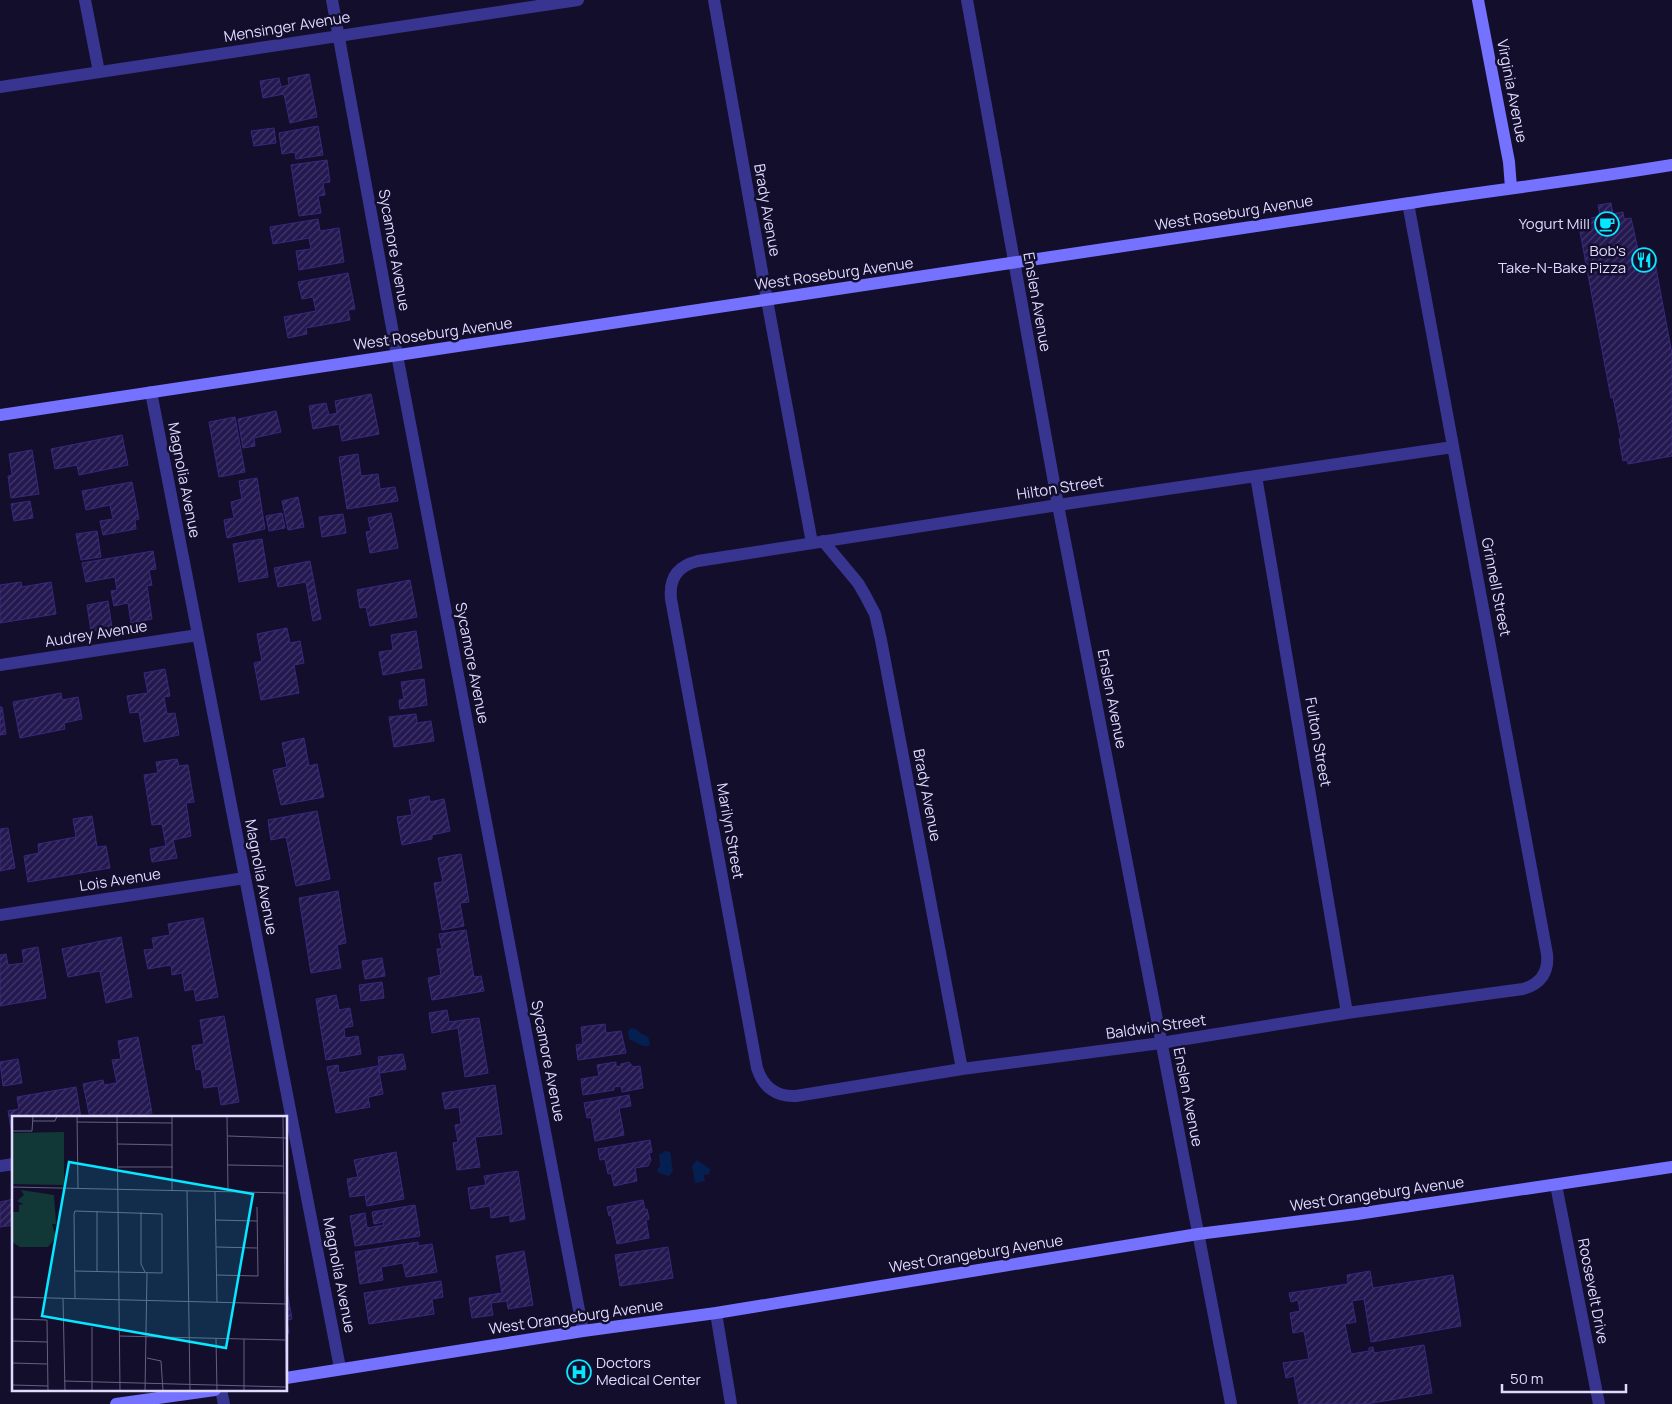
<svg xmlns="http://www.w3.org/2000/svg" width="1672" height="1404" viewBox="0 0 1672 1404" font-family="Manrope,sans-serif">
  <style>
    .water { fill: #052050 }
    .building { fill: url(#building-hatch); stroke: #39287e }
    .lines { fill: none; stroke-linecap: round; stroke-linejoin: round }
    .street { stroke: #383591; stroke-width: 12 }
    .secondary { stroke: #7572ff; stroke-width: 12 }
    .labels { text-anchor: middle; stroke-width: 5; stroke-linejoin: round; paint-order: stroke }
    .street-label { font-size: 15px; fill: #dfdbff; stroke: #140e2d }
    .poi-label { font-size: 15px; fill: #dfdbff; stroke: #140e2d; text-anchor: end }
    .inset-road { fill: none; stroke: #656081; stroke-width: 1 }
    .view { fill: #07e7ff; fill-opacity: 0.15; stroke: #07e7ff; stroke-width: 2.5 }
    .inset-edge { fill: none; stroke: #dfdbff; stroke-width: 2.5 }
  </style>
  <defs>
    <pattern id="building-hatch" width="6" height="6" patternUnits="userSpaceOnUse" patternTransform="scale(1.25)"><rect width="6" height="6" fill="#241850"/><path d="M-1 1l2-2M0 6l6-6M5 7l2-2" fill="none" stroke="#43396a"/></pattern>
  </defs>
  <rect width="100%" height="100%" fill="#140e2d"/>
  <!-- water -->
  <path class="water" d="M 631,1028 L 636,1029 L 640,1033 L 648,1037 L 650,1044 L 648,1046 L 643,1046 L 629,1039 L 628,1031 Z
    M 665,1151 L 670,1152 C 672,1159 671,1165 673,1171 L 669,1176 L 659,1173 L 657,1170 L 660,1166 L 659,1155 Z
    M 697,1160 L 710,1169 L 709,1174 L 704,1175 L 705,1181 L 695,1183 L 692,1166 Z"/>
  <!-- building -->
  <path class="building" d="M 309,74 L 317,117 L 290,123 L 284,94 L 263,98 L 260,81 L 279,78 L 281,87 L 289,85 L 288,78 Z
    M 318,126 L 323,155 L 296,159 L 295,152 L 282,154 L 279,133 Z
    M 274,128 L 276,143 L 254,146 L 251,131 Z
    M 327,160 L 330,182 L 323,183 L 325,195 L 318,196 L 321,213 L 299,216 L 291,165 Z
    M 1611,203 L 1613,214 L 1623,212 L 1624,219 L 1631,218 L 1639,254 L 1653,252 L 1672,354 L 1672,456 L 1628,464 L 1627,460 L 1623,461 L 1619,439 L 1621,438 L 1613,397 L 1611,398 L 1578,221 L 1600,216 L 1598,205 Z
    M 318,219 L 320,231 L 339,228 L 344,262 L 299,270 L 296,251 L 311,249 L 309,238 L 273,244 L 270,227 Z
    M 348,273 L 355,309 L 348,310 L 350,320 L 306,328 L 307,334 L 288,338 L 284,317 L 316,311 L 313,297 L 302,299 L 298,282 Z
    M 371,394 L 379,434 L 342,441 L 339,424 L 313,429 L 309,406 L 326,403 L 329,415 L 337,413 L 335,401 Z
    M 276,411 L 281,432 L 254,438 L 255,446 L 243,448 L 238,419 Z
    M 235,417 L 245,472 L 219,477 L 209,422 Z
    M 122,435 L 128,465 L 79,475 L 77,465 L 55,469 L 51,449 Z
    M 32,450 L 39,494 L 11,498 L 8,476 L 12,475 L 9,454 Z
    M 358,454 L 361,476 L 378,474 L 380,489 L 395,487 L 398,501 L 347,509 L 339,457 Z
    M 257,478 L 265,529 L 227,538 L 224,520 L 234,518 L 231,502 L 242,499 L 239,481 Z
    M 132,482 L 139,519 L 135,520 L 136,529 L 103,535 L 100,521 L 113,519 L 110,505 L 86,510 L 82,491 Z
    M 298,497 L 304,527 L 288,530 L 282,501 Z
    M 30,501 L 33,518 L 14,521 L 11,504 Z
    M 282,513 L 285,528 L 269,531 L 266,516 Z
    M 391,513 L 398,548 L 370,553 L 366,532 L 371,531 L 368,518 Z
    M 343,514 L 346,533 L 322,537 L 319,517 Z
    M 97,531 L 101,557 L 81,560 L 76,534 Z
    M 262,539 L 268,577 L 239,582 L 233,544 Z
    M 153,551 L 156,569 L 149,570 L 152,585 L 147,586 L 152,619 L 131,623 L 128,603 L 114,606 L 111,591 L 117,590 L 115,577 L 86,582 L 82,563 Z
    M 310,561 L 321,619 L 313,621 L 306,582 L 278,587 L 274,568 Z
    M 410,580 L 417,617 L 370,626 L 366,607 L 360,608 L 357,590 Z
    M 21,582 L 22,587 L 51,582 L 56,614 L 0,623 L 0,585 Z
    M 108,601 L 112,628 L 91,631 L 87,605 Z
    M 287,628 L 290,643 L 300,641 L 304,663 L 294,665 L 299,693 L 261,700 L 254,663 L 262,661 L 257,634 Z
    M 416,631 L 422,668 L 383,675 L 379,652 L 393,650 L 391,635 Z
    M 165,669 L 170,696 L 164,697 L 167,714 L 175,713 L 179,735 L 144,742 L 139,712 L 130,713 L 127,696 L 148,693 L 144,673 Z
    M 424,679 L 427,705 L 400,709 L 399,700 L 404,699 L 401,682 Z
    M 61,693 L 62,700 L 78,697 L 82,719 L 64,723 L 65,729 L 20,738 L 13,702 Z
    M 0,707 L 2,707 L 6,734 L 0,735 Z
    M 416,714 L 417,723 L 431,721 L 434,741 L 394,747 L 389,717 Z
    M 304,738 L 309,766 L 317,764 L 324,797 L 281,805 L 273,770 L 287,767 L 282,743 Z
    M 177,759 L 179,766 L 188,765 L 194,802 L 186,803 L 191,836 L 173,840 L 177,858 L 152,862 L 150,849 L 166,846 L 162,824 L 152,825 L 144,775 L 158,773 L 156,762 Z
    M 429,796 L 430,802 L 444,799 L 450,831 L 432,835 L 432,839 L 402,845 L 397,817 L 412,815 L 409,800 Z
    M 317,811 L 330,879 L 296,886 L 286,837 L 271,840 L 268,820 Z
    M 92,816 L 97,847 L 106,846 L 110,868 L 28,882 L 24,856 L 39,853 L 38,844 L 76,837 L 73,819 Z
    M 8,828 L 15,868 L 0,871 L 0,829 Z
    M 461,854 L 469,902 L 460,903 L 464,926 L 442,930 L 434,883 L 443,882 L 438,858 Z
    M 338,891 L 346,943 L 337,945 L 341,968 L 311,973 L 299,898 Z
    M 203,918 L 218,997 L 196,1001 L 194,989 L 185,991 L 182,973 L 172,975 L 171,965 L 148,969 L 144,950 L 154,949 L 152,938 L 170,935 L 168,924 Z
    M 466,930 L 474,977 L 481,976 L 484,991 L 432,1000 L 428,978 L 441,975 L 437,949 L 442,949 L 439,934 Z
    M 121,937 L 132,997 L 106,1003 L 100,971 L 68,977 L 62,949 Z
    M 38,947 L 46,998 L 0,1006 L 0,955 L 6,954 L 8,965 L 24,963 L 22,950 Z
    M 382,958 L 385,976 L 365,979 L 362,961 Z
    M 382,982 L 384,998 L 361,1001 L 359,985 Z
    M 336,995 L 339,1010 L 350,1008 L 353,1026 L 344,1028 L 345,1038 L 358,1036 L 361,1054 L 326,1060 L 316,999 Z
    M 447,1010 L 449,1022 L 479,1018 L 488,1073 L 465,1077 L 458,1028 L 432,1033 L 429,1013 Z
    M 224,1016 L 239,1102 L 221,1105 L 218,1086 L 204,1088 L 201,1069 L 196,1070 L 192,1046 L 204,1044 L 200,1020 Z
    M 605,1024 L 606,1033 L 621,1031 L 626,1053 L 578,1060 L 576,1045 L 583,1044 L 581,1027 Z
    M 138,1037 L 152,1113 L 126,1118 L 119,1118 L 119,1114 L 90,1118 L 83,1084 L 103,1080 L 104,1085 L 117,1083 L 112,1060 L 121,1059 L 118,1041 Z
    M 403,1054 L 406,1069 L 380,1073 L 378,1057 Z
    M 18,1059 L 22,1083 L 3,1086 L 0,1062 Z
    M 616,1062 L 616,1067 L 621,1066 L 621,1064 L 629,1062 L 633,1067 L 640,1066 L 643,1088 L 622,1092 L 621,1086 L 614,1087 L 614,1090 L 583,1095 L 581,1079 L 599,1076 L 597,1065 Z
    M 338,1065 L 339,1073 L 378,1066 L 383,1094 L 368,1097 L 370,1107 L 336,1113 L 327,1067 Z
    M 495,1085 L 502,1134 L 475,1137 L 480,1167 L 457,1170 L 453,1143 L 458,1142 L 455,1125 L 461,1124 L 459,1107 L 445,1109 L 442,1093 Z
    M 76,1087 L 81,1118 L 14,1118 L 14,1134 L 12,1134 L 8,1111 L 19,1109 L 17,1097 Z
    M 629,1095 L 631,1106 L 619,1108 L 624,1135 L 595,1141 L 591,1117 L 587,1118 L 584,1103 Z
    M 650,1140 L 652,1152 L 649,1153 L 651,1160 L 648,1166 L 635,1168 L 637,1181 L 614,1186 L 611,1173 L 608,1174 L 605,1159 L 600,1160 L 598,1149 Z
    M 396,1152 L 404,1199 L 367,1206 L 365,1195 L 350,1197 L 347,1179 L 358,1177 L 354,1160 Z
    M 518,1171 L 525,1219 L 510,1222 L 510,1215 L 491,1218 L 490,1206 L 471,1209 L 468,1188 L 486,1185 L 484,1176 Z
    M 14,1199 L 14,1225 L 0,1227 L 0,1202 Z
    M 643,1200 L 645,1210 L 647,1209 L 649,1219 L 646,1220 L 649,1238 L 617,1244 L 611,1215 L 609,1216 L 607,1207 Z
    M 415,1205 L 420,1236 L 355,1246 L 350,1216 L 365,1213 L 367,1228 L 384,1225 L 383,1222 L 374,1224 L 372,1212 Z
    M 418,1242 L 418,1246 L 432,1244 L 437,1272 L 406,1277 L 403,1263 L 381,1267 L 383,1280 L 360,1284 L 355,1252 Z
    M 668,1247 L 673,1278 L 620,1286 L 615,1255 Z
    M 524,1251 L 533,1305 L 508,1309 L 507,1301 L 491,1303 L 493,1315 L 472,1318 L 469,1298 L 502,1293 L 496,1256 Z
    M 1370,1271 L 1373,1288 L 1453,1275 L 1461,1326 L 1371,1342 L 1364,1299 L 1352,1301 L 1356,1322 L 1345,1324 L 1351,1354 L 1369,1351 L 1369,1348 L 1373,1347 L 1374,1353 L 1424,1345 L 1432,1393 L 1366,1404 L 1299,1404 L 1294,1376 L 1286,1378 L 1283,1363 L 1309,1359 L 1304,1331 L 1293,1333 L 1290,1313 L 1300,1311 L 1298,1300 L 1291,1302 L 1289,1293 L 1348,1284 L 1347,1275 Z
    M 441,1281 L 443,1297 L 432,1299 L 434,1314 L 369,1324 L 364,1293 Z
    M 286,1285 L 292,1319 L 287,1320 L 289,1333 L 286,1334 Z"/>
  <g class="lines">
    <!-- street -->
    <path class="street" d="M 85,0 L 99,72
      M 332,0 L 397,355 L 583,1331
      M 714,0 L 767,300 L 812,543
      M 967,0 L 1058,505 L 1231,1404
      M 0,87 L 578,0
      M 1408,203 L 1547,954 C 1549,972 1541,984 1523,989 L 1347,1013 L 1161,1043 L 962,1069 L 796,1096 C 776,1097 763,1087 757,1068 L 671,599 C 669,579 677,566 698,561 L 1058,505 L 1453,447
      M 151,392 L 340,1368
      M 1256,476 L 1347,1013
      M 823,541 L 858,583 L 865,595 L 875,614 L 881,640 L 962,1069
      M 0,665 L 198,635
      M 0,915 L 245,878
      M 0,1166 L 14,1164
      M 1556,1185 L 1599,1404
      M 716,1313 L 731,1404
      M 221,1390 L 224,1404"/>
    <!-- secondary -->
    <path class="secondary" d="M 1478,0 L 1509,162 L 1511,188
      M 0,415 C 468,344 935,275 1403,204 C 1493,190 1582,180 1672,165
      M 286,1378 L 583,1331 L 716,1313 L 1198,1234 L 1357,1214 L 1672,1167
      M 116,1404 L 215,1390"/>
  </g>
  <!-- icons -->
  <defs>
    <g id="cafe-ring" transform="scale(1.25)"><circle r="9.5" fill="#140e2d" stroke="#07e7ff" stroke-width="1.5"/><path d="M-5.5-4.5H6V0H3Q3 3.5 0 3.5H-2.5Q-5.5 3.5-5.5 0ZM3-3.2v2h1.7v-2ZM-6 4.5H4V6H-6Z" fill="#07e7ff"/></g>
    <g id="restaurant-ring" transform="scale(1.25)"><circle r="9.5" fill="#140e2d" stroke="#07e7ff" stroke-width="1.5"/><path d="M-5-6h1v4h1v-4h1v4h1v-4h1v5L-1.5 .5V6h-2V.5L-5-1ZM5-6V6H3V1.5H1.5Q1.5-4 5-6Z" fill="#07e7ff"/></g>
    <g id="hospital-ring" transform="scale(1.25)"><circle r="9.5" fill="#140e2d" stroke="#07e7ff" stroke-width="1.5"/><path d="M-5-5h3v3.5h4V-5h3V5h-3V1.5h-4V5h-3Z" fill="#07e7ff"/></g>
  </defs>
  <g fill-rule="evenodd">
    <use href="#cafe-ring" x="1607" y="224"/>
    <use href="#restaurant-ring" x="1644" y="260"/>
    <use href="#hospital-ring" x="579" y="1372"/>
  </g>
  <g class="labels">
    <!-- street labels -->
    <g class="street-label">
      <text transform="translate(287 27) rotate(-9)" y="5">Mensinger Avenue</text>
      <text transform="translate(1512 91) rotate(79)" y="5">Virginia Avenue</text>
      <text transform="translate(767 210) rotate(80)" y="5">Brady Avenue</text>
      <text transform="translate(1234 213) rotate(-9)" y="5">West Roseburg Avenue</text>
      <text transform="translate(394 250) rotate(80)" y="5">Sycamore Avenue</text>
      <text transform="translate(834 274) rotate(-8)" y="5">West Roseburg Avenue</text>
      <text transform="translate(1037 302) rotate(80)" y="5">Enslen Avenue</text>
      <text transform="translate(433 334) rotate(-8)" y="5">West Roseburg Avenue</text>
      <text transform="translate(184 480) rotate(79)" y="5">Magnolia Avenue</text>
      <text transform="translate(1060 488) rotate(-9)" y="5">Hilton Street</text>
      <text transform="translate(1496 587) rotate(79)" y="5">Grinnell Street</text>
      <text transform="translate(96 634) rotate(-9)" y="5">Audrey Avenue</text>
      <text transform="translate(472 663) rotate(79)" y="5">Sycamore Avenue</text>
      <text transform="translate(1112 699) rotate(79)" y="5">Enslen Avenue</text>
      <text transform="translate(1318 742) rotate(80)" y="5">Fulton Street</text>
      <text transform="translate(927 795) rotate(79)" y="5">Brady Avenue</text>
      <text transform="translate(730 831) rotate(80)" y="5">Marilyn Street</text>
      <text transform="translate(261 877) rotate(79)" y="5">Magnolia Avenue</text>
      <text transform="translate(120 880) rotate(-9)" y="5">Lois Avenue</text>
      <text transform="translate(1156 1027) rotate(-8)" y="5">Baldwin Street</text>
      <text transform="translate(548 1061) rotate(79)" y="5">Sycamore Avenue</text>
      <text transform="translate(1188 1097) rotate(79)" y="5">Enslen Avenue</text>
      <text transform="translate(1377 1194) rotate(-8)" y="5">West Orangeburg Avenue</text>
      <text transform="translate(976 1254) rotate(-9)" y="5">West Orangeburg Avenue</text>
      <text transform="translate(339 1275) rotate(79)" y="5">Magnolia Avenue</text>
      <text transform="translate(1593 1291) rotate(79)" y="5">Roosevelt Drive</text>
      <text transform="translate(576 1317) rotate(-8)" y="5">West Orangeburg Avenue</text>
    </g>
    <!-- poi labels -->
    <g class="poi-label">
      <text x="1590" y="229">Yogurt Mill</text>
      <text x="1626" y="256">Bob's<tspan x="1626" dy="17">Take-N-Bake Pizza</tspan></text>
      <text x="596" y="1368" text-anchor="start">Doctors<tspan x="596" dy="17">Medical Center</tspan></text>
    </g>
  </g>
  <!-- overview -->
  <g transform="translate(12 1116)">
    <rect width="275" height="275" fill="#140e2d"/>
    <path d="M 9,74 L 42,79 L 44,108 L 40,108 L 44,121 L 36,131 L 8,131 L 0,126 L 0,96 L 7,96 L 7,89 L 11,88 L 5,85 L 12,79 Z" fill="#113836"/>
    <path d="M 52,16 L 52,69 L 0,68 L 0,17 Z" fill="#113836"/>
    <path class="inset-road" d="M 65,0 L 66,72M 105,0 L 108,275M 160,0 L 160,74M 215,0 L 216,76M 271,0 L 274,275M 21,5 L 43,5 L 45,0M 65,6 L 160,7M 0,15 L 20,15 L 21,0M 216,20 L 275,22M 105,28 L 160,29M 216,49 L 271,50M 106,51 L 161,51M 0,71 L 275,77M 175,75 L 178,275M 203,76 L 205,186M 129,96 L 129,148 L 133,156M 203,104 L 245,105M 204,131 L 245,132M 63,155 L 150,157 L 150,98 L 63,95 L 62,98 L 63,183M 85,156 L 85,95M 204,159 L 246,160 L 245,91M 0,181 L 274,188M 51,183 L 53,275M 0,203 L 35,204 L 36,275M 80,211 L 80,275M 107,220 L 273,224M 204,223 L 205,275M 232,223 L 232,275M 0,225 L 35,226M 135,242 L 149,245 L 151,275M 0,247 L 35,248M 52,265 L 274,271M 0,269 L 36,270M 133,275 L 135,157"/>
    <path class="view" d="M 57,46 L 241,78 L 214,232 L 30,200 Z"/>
    <rect width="275" height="275" class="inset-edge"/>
  </g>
  <!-- scale -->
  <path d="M1502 1384v8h124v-8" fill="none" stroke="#dfdbff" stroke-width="2.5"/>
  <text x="1510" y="1384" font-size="15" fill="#dfdbff" stroke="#140e2d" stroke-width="4" paint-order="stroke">50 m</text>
</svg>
